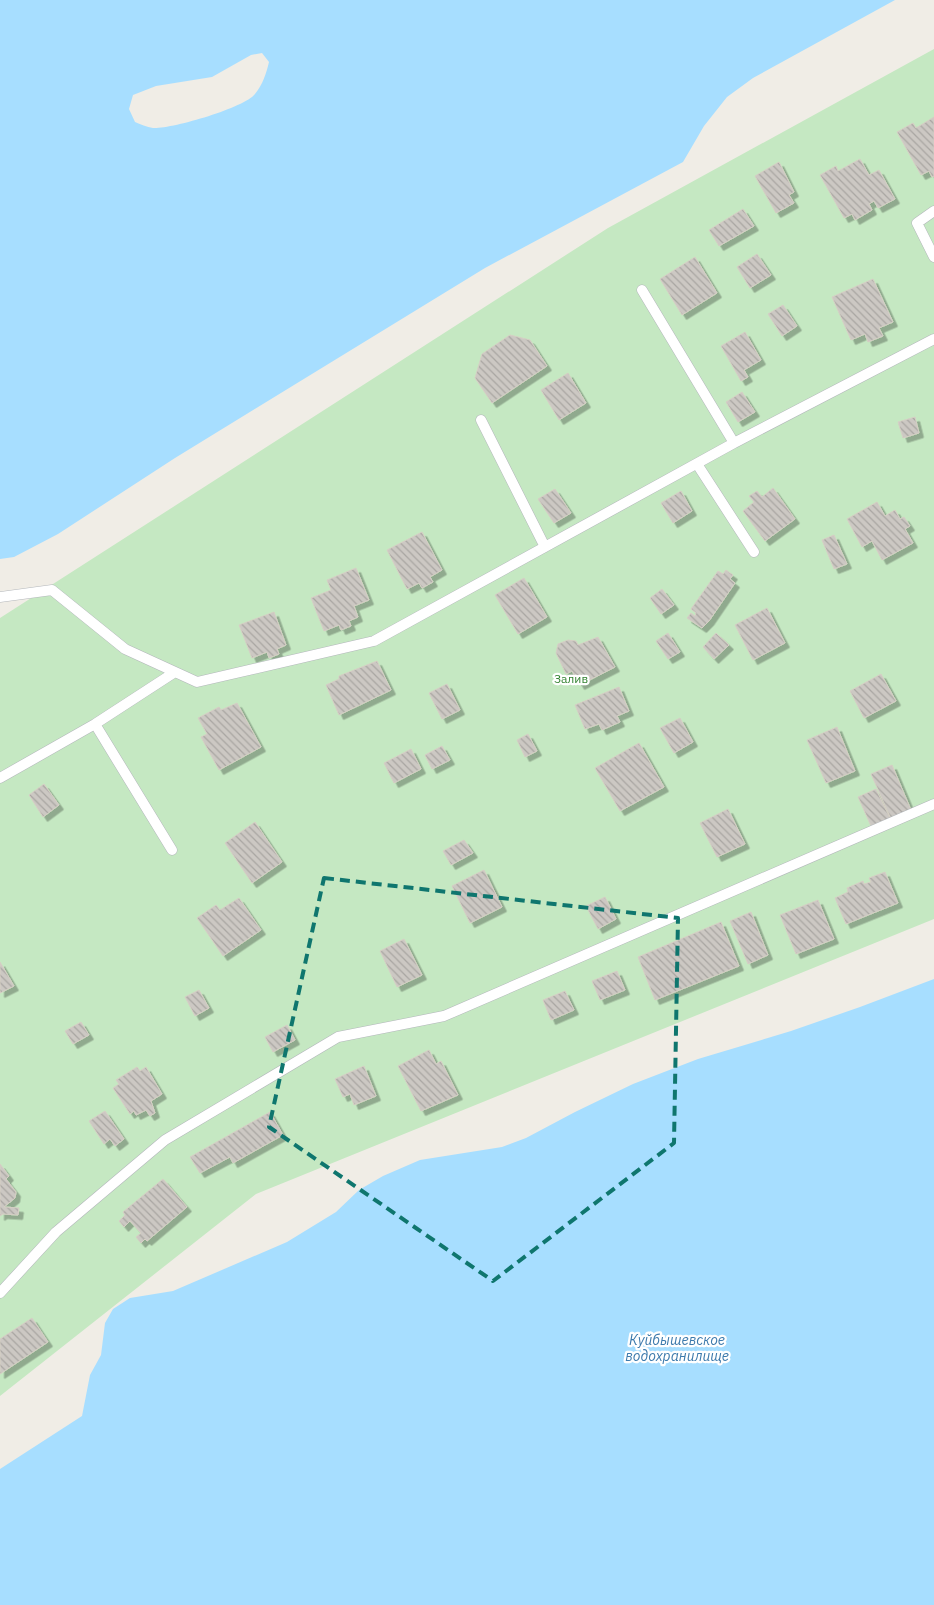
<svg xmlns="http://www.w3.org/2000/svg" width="934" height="1605" viewBox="0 0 934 1605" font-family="'IBM Plex Sans',sans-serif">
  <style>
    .green { fill: #c5e8c2 }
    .water { fill: #a7deff; fill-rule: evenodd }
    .building { fill: url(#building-back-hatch); stroke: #d5cfc4; filter: url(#shadow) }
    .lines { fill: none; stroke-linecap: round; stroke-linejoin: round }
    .service-casing { stroke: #b3b7bb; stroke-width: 11 }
    .service { stroke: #fff; stroke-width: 10 }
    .marked { fill: none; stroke: #0f766e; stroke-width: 4; stroke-dasharray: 10 6; stroke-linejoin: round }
    .labels { text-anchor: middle; stroke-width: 4.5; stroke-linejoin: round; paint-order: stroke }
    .park-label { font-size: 12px; fill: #338231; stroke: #fff }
    .water-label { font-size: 14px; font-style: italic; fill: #3d7aac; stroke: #fff }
  </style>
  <defs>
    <pattern id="building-back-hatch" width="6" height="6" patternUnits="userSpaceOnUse" patternTransform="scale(1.25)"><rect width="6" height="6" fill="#ccc8c3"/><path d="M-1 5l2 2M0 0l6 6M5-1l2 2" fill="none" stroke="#a9a6a2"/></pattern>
    <filter id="shadow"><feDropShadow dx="4.5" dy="4.5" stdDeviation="0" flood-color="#0004"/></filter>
  </defs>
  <rect width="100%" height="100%" fill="#f0ede6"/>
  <!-- green -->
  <path class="green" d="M 934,49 L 934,919 L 256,1194 L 0,1396 L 0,618 L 608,228 Z"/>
  <!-- water -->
  <path class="water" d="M 0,0 L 895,0 L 753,78 L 727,97 L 704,126 L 683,162 L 485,268 L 175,458 L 58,534 L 14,557 L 0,559 ZM 262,53 L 269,62 C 266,74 263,84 255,94 C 244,108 172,129 153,128 C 147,127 140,124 135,122 L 129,109 L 133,95 L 156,86 L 212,77 L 251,55 Z
    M 934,979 L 934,1605 L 0,1605 L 0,1469 L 82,1416 L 90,1375 L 101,1355 L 105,1323 L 113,1309 L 130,1298 L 173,1291 L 287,1242 L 336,1212 L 359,1190 L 383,1176 L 420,1160 L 502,1147 L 526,1138 L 575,1112 L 633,1084 L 698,1059 L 791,1031 L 860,1007 Z"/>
  <!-- building -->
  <path class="building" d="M 934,117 L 934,176 L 932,177 L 929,171 L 921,175 L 897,132 L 913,123 L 916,128 Z
    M 860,159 L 869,175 L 879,170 L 895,199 L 878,208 L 874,201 L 869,204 L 872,210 L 855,220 L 852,214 L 844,218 L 820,175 L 836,166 L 838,171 Z
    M 779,162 L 794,192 L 789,195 L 794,203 L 776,213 L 755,176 Z
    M 743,209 L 754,226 L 719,246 L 709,230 Z
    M 757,254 L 771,275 L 750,288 L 737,267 Z
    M 695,257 L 717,293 L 682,315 L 660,279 Z
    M 873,279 L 893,322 L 879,328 L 883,336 L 868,342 L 865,334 L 851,340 L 832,297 Z
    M 783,305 L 797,326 L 782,336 L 768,314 Z
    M 745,332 L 761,360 L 744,370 L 748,377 L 741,381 L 721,346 Z
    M 510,335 L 530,340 L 547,366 L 492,403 L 475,378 L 482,354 Z
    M 568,373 L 586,403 L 559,420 L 541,390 Z
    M 742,392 L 755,412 L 738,422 L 726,402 Z
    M 915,417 L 919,433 L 903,438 L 898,422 Z
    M 773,488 L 795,519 L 765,541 L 743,511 L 754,502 L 749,496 L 757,491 L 762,497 Z
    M 555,489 L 571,513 L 554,523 L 538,499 Z
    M 681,491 L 692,511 L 673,523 L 661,503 Z
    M 877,502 L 885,516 L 895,510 L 900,519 L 904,517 L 910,526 L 905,529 L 913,543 L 882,560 L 872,541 L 862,547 L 847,519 Z
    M 422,532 L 442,570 L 430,577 L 433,582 L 422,588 L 419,583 L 407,589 L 387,550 Z
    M 834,535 L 847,564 L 834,569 L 822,540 Z
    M 356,568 L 369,600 L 354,606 L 358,617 L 349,621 L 351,626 L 341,630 L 339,625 L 324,631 L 311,598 L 331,590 L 327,580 Z
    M 726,570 L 733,575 L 730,579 L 735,583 L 709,621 L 702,628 L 687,618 L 691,613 L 695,616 L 696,613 L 691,609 L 718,571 L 723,574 Z
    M 524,578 L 547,617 L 518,634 L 495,595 Z
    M 662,589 L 674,605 L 661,614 L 650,598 Z
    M 767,608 L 785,643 L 753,660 L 735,625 Z
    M 274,612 L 286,645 L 277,649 L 279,654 L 269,658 L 267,652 L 252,658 L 239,625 Z
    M 668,633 L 680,652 L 668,659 L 656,641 Z
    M 716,633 L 729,645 L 714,659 L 703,647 Z
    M 598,637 L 615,667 L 580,685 L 572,671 L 566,674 L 556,653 L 558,644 L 568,640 L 576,641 L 578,645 Z
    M 377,661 L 391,690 L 339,715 L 326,685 L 339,679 L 339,676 Z
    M 881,674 L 896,701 L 864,718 L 850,691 Z
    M 447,684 L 460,710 L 442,719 L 429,693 Z
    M 619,687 L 629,711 L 617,716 L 620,722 L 602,730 L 599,724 L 585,729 L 575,705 Z
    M 237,703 L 261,747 L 219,770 L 201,737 L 207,734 L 198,718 L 219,707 L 221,710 Z
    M 680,718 L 693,742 L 674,753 L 660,728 Z
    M 837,727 L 855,771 L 826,783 L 807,740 Z
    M 528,734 L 537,751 L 525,757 L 517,740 Z
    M 639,743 L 664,787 L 620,811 L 595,768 Z
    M 442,746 L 450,760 L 432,769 L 425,755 Z
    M 411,749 L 421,769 L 394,783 L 384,763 Z
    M 892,765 L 911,810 L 891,819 L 871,774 Z
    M 44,784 L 59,805 L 43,817 L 29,795 Z
    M 876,789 L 890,818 L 871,826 L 858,797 Z
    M 728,809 L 745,844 L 717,857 L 700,823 Z
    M 255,822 L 282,862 L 252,883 L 225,843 Z
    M 464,840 L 473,853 L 451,865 L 443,851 Z
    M 484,870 L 502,907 L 470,923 L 452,886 Z
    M 885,872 L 898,903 L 846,924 L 835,898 L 848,892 L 847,888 L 863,881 L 864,884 L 871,882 L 869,878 Z
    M 605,897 L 616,919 L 598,929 L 586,906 Z
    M 239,898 L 261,930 L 223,956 L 197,918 L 216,905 L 220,910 Z
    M 818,900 L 834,939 L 796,954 L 780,915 Z
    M 751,912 L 768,955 L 748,964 L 730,921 Z
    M 721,922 L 739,966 L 655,1000 L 638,957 Z
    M 404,939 L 422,975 L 397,987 L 380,951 Z
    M 0,962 L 14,986 L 0,993 Z
    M 617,971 L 625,990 L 600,1000 L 592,981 Z
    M 199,990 L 209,1008 L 195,1016 L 185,997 Z
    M 565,991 L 574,1010 L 551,1020 L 543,1000 Z
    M 81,1022 L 89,1035 L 73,1044 L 65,1031 Z
    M 287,1025 L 295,1040 L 273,1052 L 265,1037 Z
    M 429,1050 L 436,1064 L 441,1061 L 458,1095 L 421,1111 L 398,1066 Z
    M 364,1066 L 376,1096 L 354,1105 L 350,1094 L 343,1097 L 335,1079 Z
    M 137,1067 L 140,1071 L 146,1067 L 162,1094 L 151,1101 L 155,1113 L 150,1116 L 146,1110 L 136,1115 L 134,1111 L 130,1114 L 113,1088 L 119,1084 L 116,1080 Z
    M 105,1111 L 124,1139 L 115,1146 L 110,1139 L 104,1144 L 89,1121 Z
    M 270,1112 L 283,1135 L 233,1163 L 230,1157 L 200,1173 L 190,1157 Z
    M 0,1164 L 9,1176 L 6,1179 L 16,1192 L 15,1198 L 4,1207 L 19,1208 L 18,1215 L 3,1214 L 0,1216 Z
    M 163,1179 L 187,1207 L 147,1241 L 145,1239 L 141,1243 L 136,1237 L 141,1233 L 130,1221 L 124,1227 L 119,1221 L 125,1215 L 123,1212 Z
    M 32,1318 L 48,1342 L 0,1374 L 0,1339 Z"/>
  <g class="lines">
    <!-- service casing -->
    <g class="service-casing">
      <path id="service" d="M 934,211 L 917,223 L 934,257
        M 642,290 L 734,443
        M 481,420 L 545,547
        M 697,464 L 754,552
        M 0,597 L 52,590 L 125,649 L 197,682 L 374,641 L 734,443 L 934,339
        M 95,724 L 172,850
        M 0,778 L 95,724 L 175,672
        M 0,1293 L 56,1232 L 165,1140 L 338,1037 L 444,1016 L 934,804"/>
    </g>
    <!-- service -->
    <use href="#service" class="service"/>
  </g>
  <!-- marked area -->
  <path class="marked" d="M 324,878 L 678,918 L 674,1143 L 493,1281 L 269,1127 Z"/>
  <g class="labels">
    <!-- park labels -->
    <g class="park-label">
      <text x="571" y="683">Залив</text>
    </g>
    <!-- water labels -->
    <g class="water-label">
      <text x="677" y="1345">Куйбышевское<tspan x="677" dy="16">водохранилище</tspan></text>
    </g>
  </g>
</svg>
